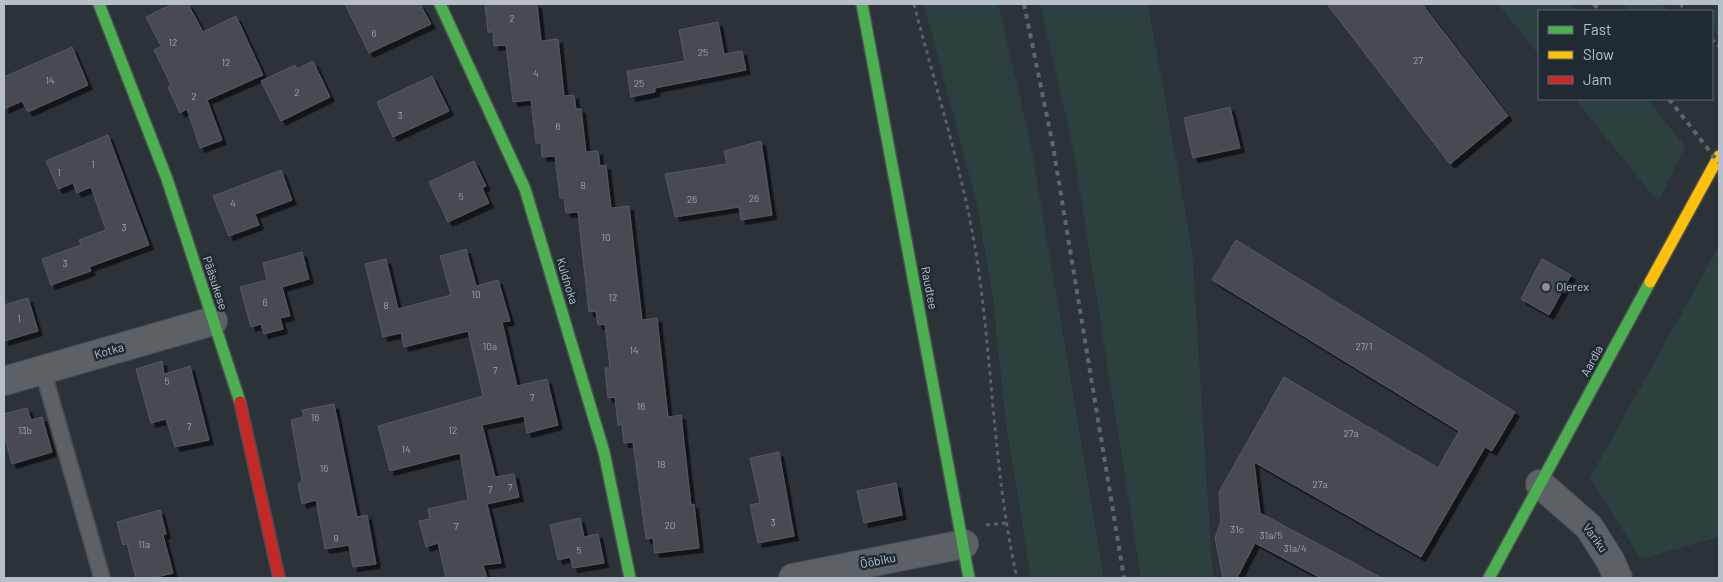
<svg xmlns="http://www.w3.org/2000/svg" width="1723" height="582" viewBox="0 0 1723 582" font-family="Barlow,sans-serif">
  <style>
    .green { fill: #2c403f }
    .building { fill: #474c51; stroke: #545a5f; filter: url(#shadow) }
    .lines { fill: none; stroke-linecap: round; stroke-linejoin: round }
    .lane-casing { stroke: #4a4f53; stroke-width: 18 }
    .street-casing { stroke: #4a4f53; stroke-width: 30 }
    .fast-casing { stroke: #4a4f53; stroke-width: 14 }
    .slow-casing { stroke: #4a4f53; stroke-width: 14 }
    .jam-casing { stroke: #4a4f53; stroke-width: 14 }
    .path { stroke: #5a6064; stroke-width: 3; stroke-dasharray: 4 4; stroke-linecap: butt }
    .lane { stroke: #5c6166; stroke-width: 15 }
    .street { stroke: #5c6166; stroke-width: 28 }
    .fast { stroke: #4caf50; stroke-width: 11 }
    .slow { stroke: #ffc107; stroke-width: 11 }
    .jam { stroke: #c62828; stroke-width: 11 }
    .rail { stroke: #60656a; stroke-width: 4; stroke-dasharray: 5 5; stroke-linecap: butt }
    .poi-dot { fill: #868f96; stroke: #202a33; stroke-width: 2 }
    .labels { text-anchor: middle; stroke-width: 5; stroke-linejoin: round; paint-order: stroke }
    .number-label { font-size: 10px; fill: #9ba3aa }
    .street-label { font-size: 12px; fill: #b7c0c8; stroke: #202a33 }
    .poi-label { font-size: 12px; fill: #b7c0c8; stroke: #202a33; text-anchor: start }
  </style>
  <defs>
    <filter id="shadow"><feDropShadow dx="4.5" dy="4.5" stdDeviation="0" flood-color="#0009"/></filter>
  </defs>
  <rect width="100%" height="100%" fill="#2c3338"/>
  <!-- green -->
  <path class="green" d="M 924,4 L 998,4 L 1030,140 L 1104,578 L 1031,578 L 1005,417 L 993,299 L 977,205 Z
    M 1040,4 L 1148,4 L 1192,250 L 1213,578 L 1141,578 L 1073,148 Z
    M 1498,4 L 1570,4 L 1577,11 L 1539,11 L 1539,55 Z
    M 1623,4 L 1662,4 L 1669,11 L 1629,11 Z
    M 1716,4 L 1719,4 L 1719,36 L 1712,28 L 1712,11 Z
    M 1575,99 L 1647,99 L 1685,146 L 1658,202 Z
    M 1719,246 L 1719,537 L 1641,559 L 1590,478 Z"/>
  <!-- building -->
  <path class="building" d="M 172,4 L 188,4 L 203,32 L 236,16 L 263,75 L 207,100 L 222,140 L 200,148 L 187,109 L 180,113 L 168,87 L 171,85 L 154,50 L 161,46 L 146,17 Z
    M 345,4 L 420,4 L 431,24 L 369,53 Z
    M 485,4 L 537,4 L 541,41 L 558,39 L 564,96 L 574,95 L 576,109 L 581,109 L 586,152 L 598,151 L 600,166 L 606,165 L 611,208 L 629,206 L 642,320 L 657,318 L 668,417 L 681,415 L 691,505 L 694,504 L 699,548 L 655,553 L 653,538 L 646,539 L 633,442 L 624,443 L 622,425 L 618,425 L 615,397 L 608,398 L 605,368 L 610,368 L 605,324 L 598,325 L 596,311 L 589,312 L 578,212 L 566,213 L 564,198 L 560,198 L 555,156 L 542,157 L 541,143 L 536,143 L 531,100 L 513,102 L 506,45 L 494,46 L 493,32 L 488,32 Z
    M 1327,4 L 1422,4 L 1508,116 L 1450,164 Z
    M 718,22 L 724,54 L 742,51 L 746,70 L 655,88 L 655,92 L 631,97 L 627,71 L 685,61 L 679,30 Z
    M 72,47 L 88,85 L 28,112 L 22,101 L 4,109 L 4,77 Z
    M 313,61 L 330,97 L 281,121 L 261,81 L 295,65 L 297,69 Z
    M 432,76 L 449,111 L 393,137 L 377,102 Z
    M 1230,107 L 1240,148 L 1193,158 L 1184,118 Z
    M 108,135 L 149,245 L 89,267 L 91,271 L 51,285 L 42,259 L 81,245 L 79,240 L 106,230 L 91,187 L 77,193 L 73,183 L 58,189 L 46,161 Z
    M 761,141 L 772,215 L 741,220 L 739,207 L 675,217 L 665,174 L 727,164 L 724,151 Z
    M 474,161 L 486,186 L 482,188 L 489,203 L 448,222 L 429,182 Z
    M 281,170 L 292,200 L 255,214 L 259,225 L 229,236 L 213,196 Z
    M 1236,240 L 1515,412 L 1492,451 L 1485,447 L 1421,557 L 1254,462 L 1260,513 L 1382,578 L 1321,578 L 1255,543 L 1237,578 L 1223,578 L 1215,538 L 1221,521 L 1219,492 L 1284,377 L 1438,468 L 1459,431 L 1212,280 Z
    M 466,249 L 476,286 L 498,280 L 510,321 L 502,322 L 517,386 L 547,379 L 558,425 L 527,433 L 524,416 L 482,425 L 495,477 L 514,474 L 519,497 L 487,504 L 501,563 L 483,565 L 487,578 L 446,578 L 438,543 L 426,547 L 419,521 L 430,519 L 428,509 L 468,500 L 460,453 L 390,471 L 378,426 L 483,396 L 468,331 L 404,347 L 401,333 L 383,337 L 365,264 L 386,259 L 398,309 L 451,295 L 440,256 Z
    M 302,252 L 309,279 L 282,287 L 290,316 L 280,318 L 283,329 L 264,334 L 261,324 L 251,327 L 240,287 L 267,280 L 263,263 Z
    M 1542,259 L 1571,275 L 1549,315 L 1521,299 Z
    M 28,298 L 38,331 L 4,341 L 4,305 Z
    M 162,361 L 164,374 L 190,366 L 209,440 L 175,447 L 166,419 L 151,423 L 136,369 Z
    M 334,404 L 357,517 L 367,515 L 376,564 L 353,567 L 349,545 L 325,549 L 316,500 L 302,504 L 298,484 L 302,481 L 291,420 L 304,417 L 302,410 Z
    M 27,408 L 31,420 L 42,417 L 52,452 L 12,464 L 4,434 L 4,414 Z
    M 779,452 L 794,536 L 758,543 L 750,505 L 760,503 L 750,458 Z
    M 896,483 L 902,515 L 864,523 L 857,491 Z
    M 160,510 L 166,534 L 163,535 L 173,573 L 153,578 L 136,578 L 127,544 L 123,545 L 117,522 Z
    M 580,518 L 584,537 L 598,534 L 604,563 L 573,568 L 570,557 L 558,560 L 550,525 Z"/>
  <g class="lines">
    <!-- lane casing -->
    <g class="lane-casing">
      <path id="lane" d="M 43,371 L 102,578"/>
    </g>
    <!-- street casing -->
    <g class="street-casing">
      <path id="street" d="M 4,381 L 213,321
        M 1540,484 L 1589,527 L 1610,560 L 1618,578
        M 793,578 L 964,544"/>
    </g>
    <!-- fast casing -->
    <g class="fast-casing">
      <path id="fast" d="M 99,4 L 167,179 L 240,402
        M 440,4 L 525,189 L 604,452 L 630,578
        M 862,4 L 969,578
        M 1489,578 L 1650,282"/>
    </g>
    <!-- slow casing -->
    <g class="slow-casing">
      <path id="slow" d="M 1650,282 L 1719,156"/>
    </g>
    <!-- jam casing -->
    <g class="jam-casing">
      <path id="jam" d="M 240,402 L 279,578"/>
    </g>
    <!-- path -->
    <path class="path" d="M 914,4 C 936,90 965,177 978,266 C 993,370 994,476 1017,578
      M 1680,4 L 1686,11
      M 1712,39 L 1719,47
      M 986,525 L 1006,523"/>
    <!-- lane -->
    <use href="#lane" class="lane"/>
    <!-- street -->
    <use href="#street" class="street"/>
    <!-- fast -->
    <use href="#fast" class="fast"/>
    <!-- slow -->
    <use href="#slow" class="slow"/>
    <!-- jam -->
    <use href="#jam" class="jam"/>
    <!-- rail -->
    <path class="rail" d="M 1024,4 L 1053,146 L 1124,578
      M 1594,4 L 1600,11
      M 1669,99 L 1719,163"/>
  </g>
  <!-- markers -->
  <circle class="poi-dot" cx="1546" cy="287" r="5"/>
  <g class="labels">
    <!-- number labels -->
    <g class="number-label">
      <text x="512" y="22">2</text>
      <text x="374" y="37">6</text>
      <text x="173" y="46">12</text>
      <text x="703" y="56">25</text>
      <text x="1418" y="64">27</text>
      <text x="226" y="66">12</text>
      <text x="536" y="77">4</text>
      <text x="50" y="84">14</text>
      <text x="639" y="87">25</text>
      <text x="297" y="96">2</text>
      <text x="194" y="100">2</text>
      <text x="400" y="119">3</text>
      <text x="558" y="130">6</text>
      <text x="93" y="168">1</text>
      <text x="59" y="176">1</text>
      <text x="583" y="189">8</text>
      <text x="461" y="200">5</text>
      <text x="754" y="202">26</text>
      <text x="692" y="203">26</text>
      <text x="233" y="207">4</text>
      <text x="124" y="231">3</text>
      <text x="606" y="241">10</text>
      <text x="65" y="267">3</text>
      <text x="476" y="298">10</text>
      <text x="613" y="301">12</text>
      <text x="265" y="306">6</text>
      <text x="386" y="309">8</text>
      <text x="19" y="322">1</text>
      <text x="490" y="350">10a</text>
      <text x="1364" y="350">27/1</text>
      <text x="634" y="354">14</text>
      <text x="495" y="374">7</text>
      <text x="167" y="385">5</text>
      <text x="532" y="401">7</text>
      <text x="641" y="410">16</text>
      <text x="315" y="421">16</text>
      <text x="189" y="430">7</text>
      <text x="25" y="434">13b</text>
      <text x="453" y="434">12</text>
      <text x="1351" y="437">27a</text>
      <text x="406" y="453">14</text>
      <text x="661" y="468">18</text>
      <text x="324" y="472">16</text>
      <text x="1320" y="488">27a</text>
      <text x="510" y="491">7</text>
      <text x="490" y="493">7</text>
      <text x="773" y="526">3</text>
      <text x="670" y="529">20</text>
      <text x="456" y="530">7</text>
      <text x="1237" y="533">31c</text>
      <text x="1271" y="539">31a/5</text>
      <text x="336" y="542">9</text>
      <text x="144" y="548">11a</text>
      <text x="1295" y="552">31a/4</text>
      <text x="579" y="554">5</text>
    </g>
    <!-- street labels -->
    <g class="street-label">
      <text transform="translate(567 281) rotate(73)" y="4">Kuldnoka</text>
      <text transform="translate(215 283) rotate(72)" y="4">Pääsukese</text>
      <text transform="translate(929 288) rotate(79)" y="4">Raudtee</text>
      <text transform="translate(109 351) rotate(-16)" y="4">Kotka</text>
      <text transform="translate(1592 361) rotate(-61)" y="4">Aardla</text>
      <text transform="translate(1595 538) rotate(54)" y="4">Variku</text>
      <text transform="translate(878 561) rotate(-11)" y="4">Ööbiku</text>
    </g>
    <!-- poi labels -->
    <g class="poi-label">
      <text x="1556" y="291">Olerex</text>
    </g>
  </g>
  <!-- border -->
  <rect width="1723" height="582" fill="none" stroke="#b7c0c8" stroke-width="10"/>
  <!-- legend -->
  <rect x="1538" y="10" width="175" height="90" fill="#202a33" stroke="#5c666f"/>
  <rect x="1548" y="26" width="25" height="8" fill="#4caf50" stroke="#5c666f"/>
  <text x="1583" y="35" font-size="15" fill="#b7c0c8">Fast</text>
  <rect x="1548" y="51" width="25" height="8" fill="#ffc107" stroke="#5c666f"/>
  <text x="1583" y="60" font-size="15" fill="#b7c0c8">Slow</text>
  <rect x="1548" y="76" width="25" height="8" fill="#c62828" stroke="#5c666f"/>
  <text x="1583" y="85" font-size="15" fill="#b7c0c8">Jam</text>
</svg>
